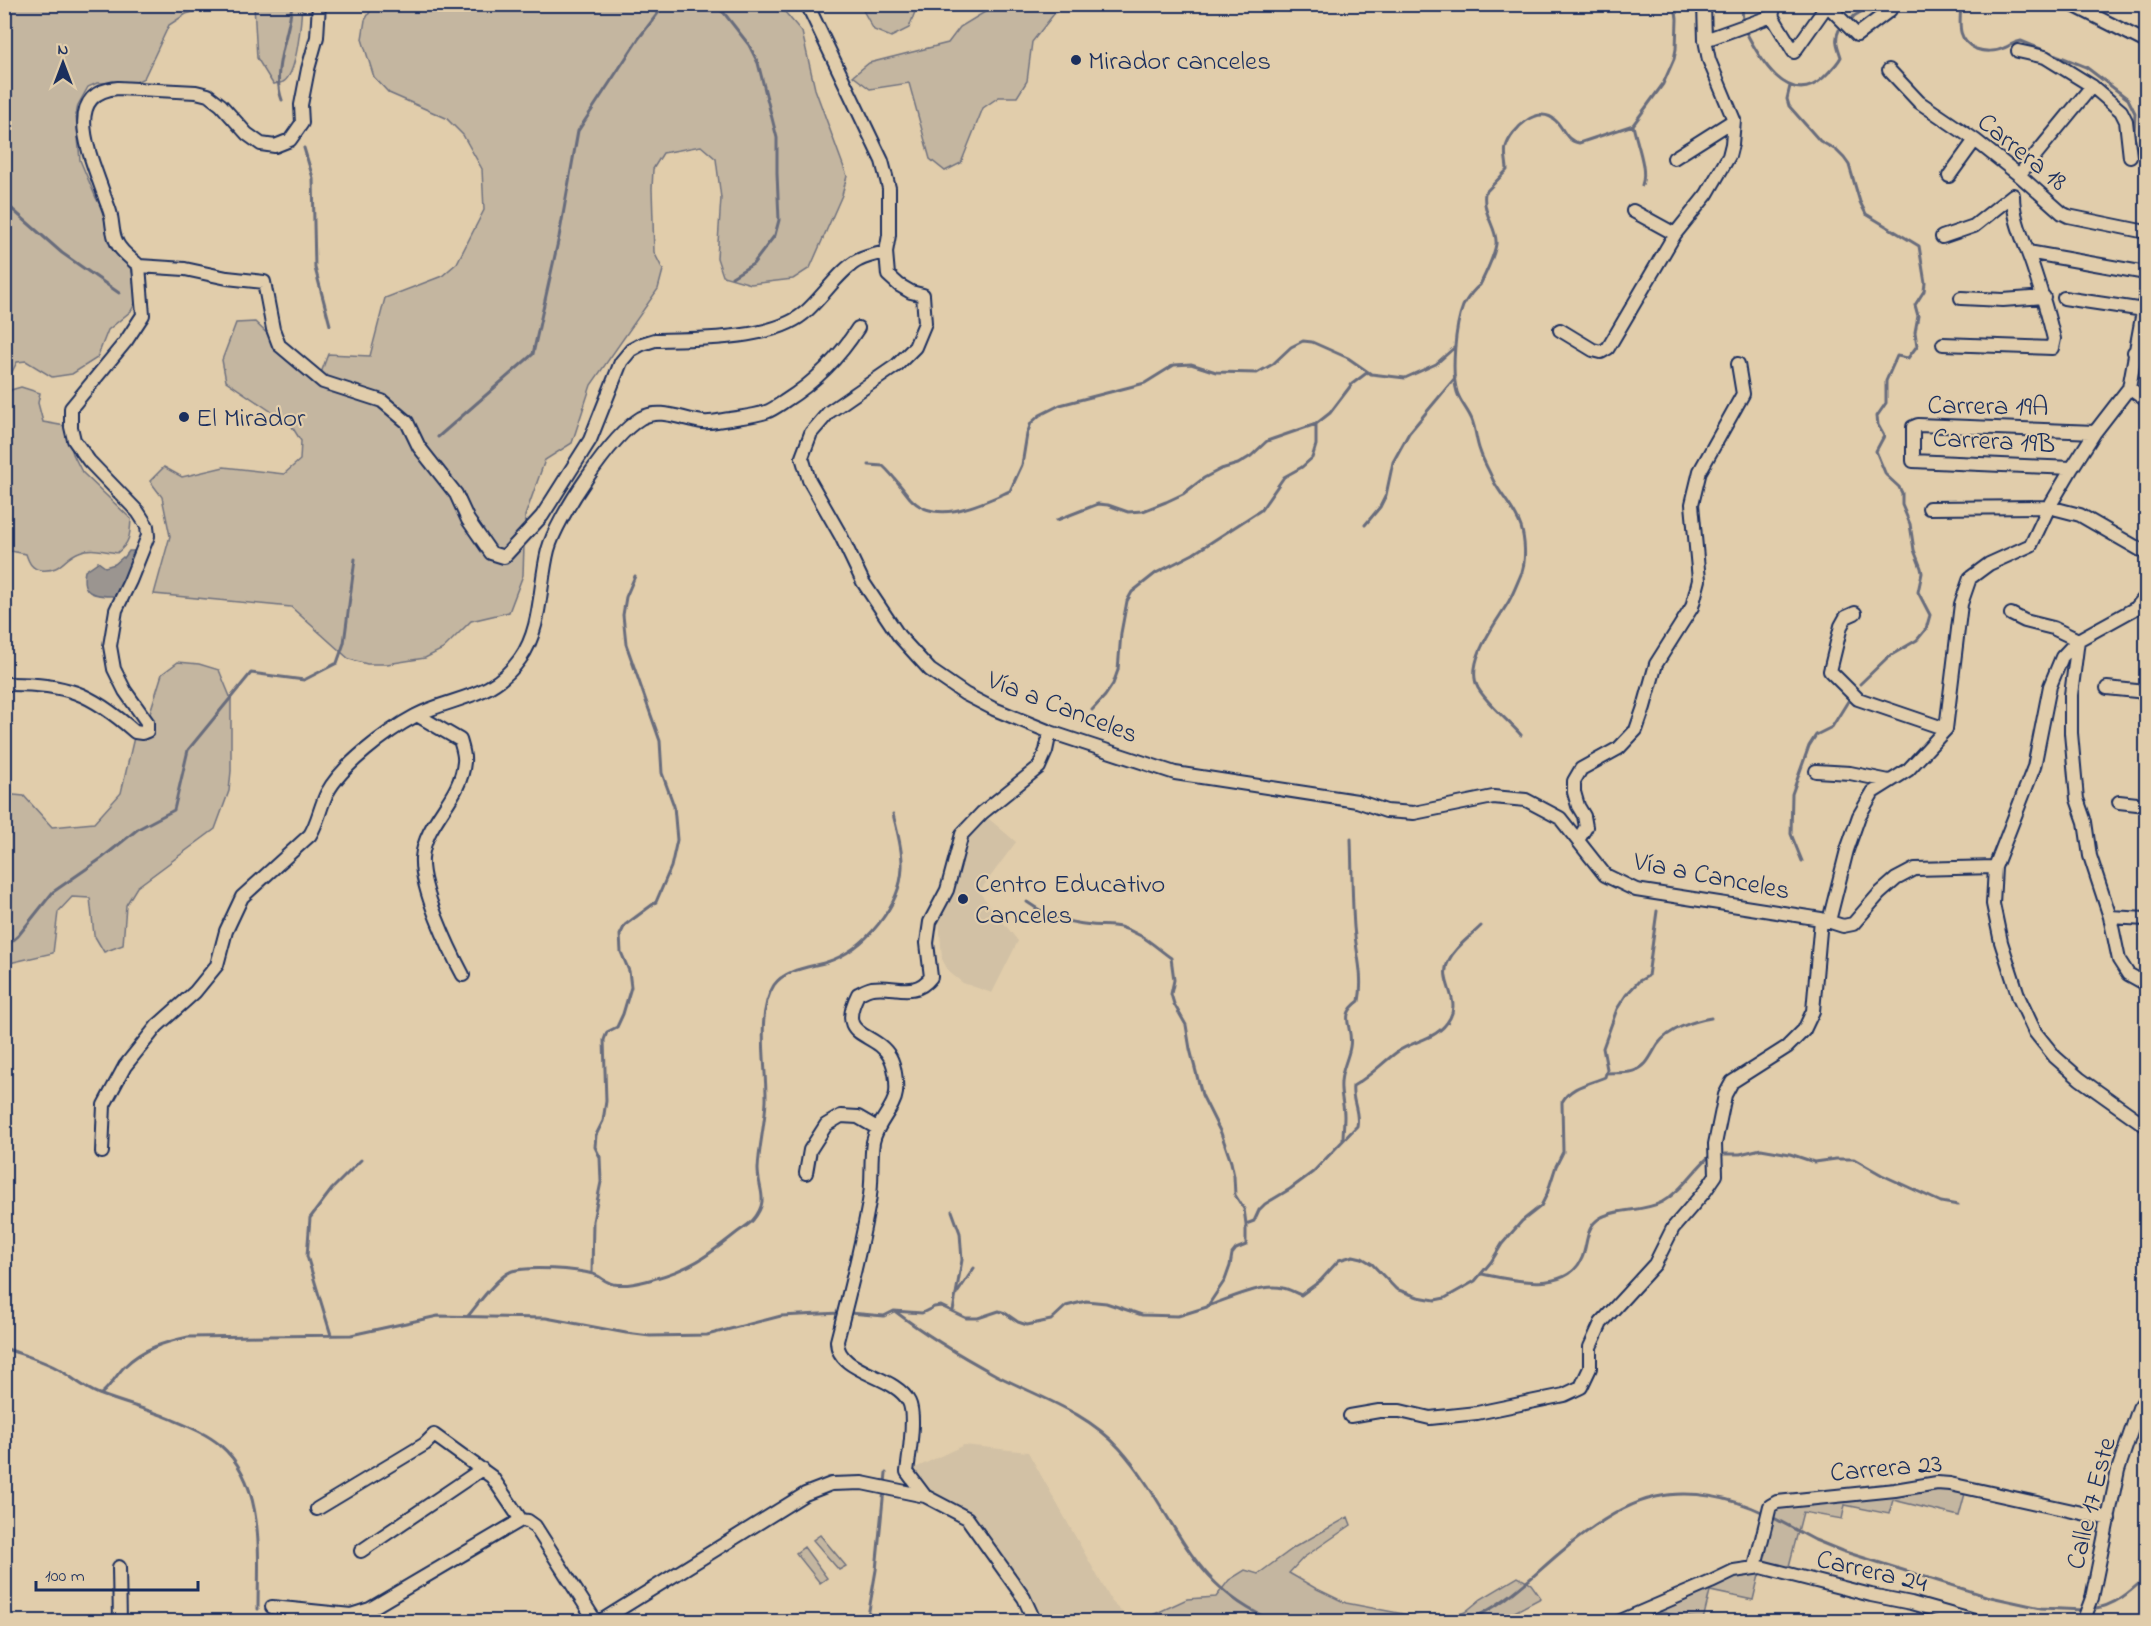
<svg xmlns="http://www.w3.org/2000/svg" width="2151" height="1626" viewBox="0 0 2151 1626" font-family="'Indie Flower',sans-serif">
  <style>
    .built { fill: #d2c1a5 }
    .green { fill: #c4b6a0; stroke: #70727f; stroke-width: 1.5 }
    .water { fill: #9b9590; stroke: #686c7c; stroke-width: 1.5 }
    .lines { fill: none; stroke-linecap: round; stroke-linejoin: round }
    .stream { stroke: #686c7c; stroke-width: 3 }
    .minor-casing { stroke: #1b2f5e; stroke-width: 16 }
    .minor { stroke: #e1cdab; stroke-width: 12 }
    .poi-dot { fill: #1b2f5e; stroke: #e1cdab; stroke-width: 2 }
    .labels { text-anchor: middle; stroke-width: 4.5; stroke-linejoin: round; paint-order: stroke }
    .poi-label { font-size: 27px; fill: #1b2f5e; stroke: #e1cdab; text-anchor: start }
    .street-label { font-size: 27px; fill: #1b2f5e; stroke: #e1cdab }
  </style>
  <rect width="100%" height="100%" fill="#e1cdab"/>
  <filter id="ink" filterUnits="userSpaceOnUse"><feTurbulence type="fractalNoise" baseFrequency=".0167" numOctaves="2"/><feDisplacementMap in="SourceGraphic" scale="12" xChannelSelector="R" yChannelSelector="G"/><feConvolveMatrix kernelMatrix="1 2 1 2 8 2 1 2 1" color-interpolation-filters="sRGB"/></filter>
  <g filter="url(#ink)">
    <!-- built -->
    <path class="built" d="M 982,813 L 1016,842 L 979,892 L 1018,941 L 992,993 L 963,983 L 949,972 L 942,959 L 938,906 L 956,853 Z
      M 964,1445 L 1028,1452 L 1112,1602 L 1133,1621 L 1035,1621 L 967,1518 L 925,1496 L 907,1472 Z"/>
    <!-- green -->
    <path class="green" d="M 998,4 L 1061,5 L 1032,42 L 1027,81 L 1017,97 L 999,97 L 983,108 L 961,163 L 945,171 L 930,159 L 909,83 L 870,89 L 853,76 L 869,63 L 948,43 L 960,27 Z
      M 5,5 L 217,5 L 186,14 L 169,25 L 144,78 L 136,82 L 97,83 L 88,87 L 78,105 L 76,115 L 80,160 L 96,198 L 106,215 L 111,245 L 131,269 L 140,294 L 131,311 L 108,330 L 97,358 L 72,374 L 52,377 L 26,361 L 17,362 L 5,386 Z
      M 254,5 L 302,5 C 301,20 298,74 283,82 C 280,84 276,83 273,84 L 257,58 Z
      M 374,5 L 779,5 L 802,32 L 815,89 L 847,176 L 842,195 L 810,268 L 793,279 L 751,284 L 723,276 L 717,258 L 721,198 L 716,159 L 701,146 L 663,153 L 653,169 L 652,189 L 654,252 L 663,270 L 658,289 L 591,385 L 572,443 L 545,460 L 525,516 L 523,575 L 509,612 L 471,621 L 443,649 L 425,658 L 387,664 L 367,664 L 349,659 L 291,607 L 154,594 L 170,536 L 162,497 L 150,481 L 164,467 L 182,477 L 224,467 L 284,474 L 300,460 L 301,441 L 291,425 L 226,381 L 222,360 L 236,323 L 255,322 L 300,365 L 321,373 L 328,354 L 370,356 L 385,298 L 442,276 L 457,263 L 484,210 L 482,169 L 463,135 L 446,118 L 389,93 L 374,77 L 362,39 L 365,20 Z
      M 860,5 L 915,5 L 916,9 L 909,28 L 891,37 L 874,30 Z
      M 21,387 L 40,393 L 38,403 L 43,422 L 65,426 L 73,454 L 82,472 L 131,519 C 130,535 130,543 117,553 C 105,551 90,547 79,552 C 63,558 62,572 41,570 C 32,569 29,563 26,554 L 5,550 L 5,509 L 11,496 L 5,480 L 4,392 L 6,398 L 11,390 Z
      M 178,662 L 199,664 L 219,670 L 231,699 L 231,771 L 229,791 L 215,829 L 137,887 L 126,905 L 123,945 L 104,952 L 94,935 L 90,898 L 72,897 L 58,912 L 53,953 L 5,964 L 4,794 L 24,796 L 52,827 L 94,823 L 121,793 L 135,733 L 147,722 L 162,674 Z
      M 1967,1486 L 1959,1516 L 1893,1500 L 1889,1514 L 1845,1505 L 1842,1519 L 1803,1512 L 1787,1574 L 1761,1567 L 1753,1600 L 1710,1591 L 1703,1620 L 1660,1612 L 1658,1621 L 1618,1622 L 1755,1567 L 1777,1502 Z
      M 1348,1517 L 1351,1525 L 1303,1558 L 1289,1573 L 1315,1588 L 1346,1603 L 1440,1621 L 1465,1612 L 1481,1599 L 1518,1577 L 1531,1584 L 1541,1598 L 1507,1616 L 1501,1621 L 1151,1622 L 1148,1617 L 1187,1599 L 1216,1597 L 1229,1580 L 1245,1570 L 1258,1574 L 1295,1547 Z
      M 820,1535 L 846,1566 L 839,1570 L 813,1540 Z
      M 804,1547 L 827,1578 L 820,1583 L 796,1553 Z"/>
    <!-- water -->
    <path class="water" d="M 129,551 L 139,551 L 122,587 L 114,596 C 95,596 80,595 85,571 L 98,562 L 105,567 L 115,564 L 123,557 L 124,558 Z"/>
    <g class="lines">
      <!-- stream -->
      <path class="stream" d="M 712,4 L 724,13 L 749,45 L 758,63 L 777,138 L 777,173 L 779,220 L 775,235 L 753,264 L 732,277
        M 1742,4 L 1743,24
        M 1961,4 C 1960,23 1956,40 1976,49 C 1984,52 1996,52 2004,48 C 2010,46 2013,42 2021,41 L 2086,67 L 2128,99 L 2135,113 L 2134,136 L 2137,148 L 2142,157
        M 1849,23 L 1854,16 L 1874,4
        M 1745,30 C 1758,56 1788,110 1823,78 C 1830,71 1837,65 1841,57 C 1838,47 1834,40 1839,30
        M 1790,86 L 1787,99 L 1789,106 L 1820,141 L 1836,150 L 1844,158 L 1849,165 L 1860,202 L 1866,214 L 1919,246 L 1925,283 L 1924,291 L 1915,305 L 1918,316 L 1915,332 L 1917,346 L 1908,358 L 1897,356 L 1886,381 L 1886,403 L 1877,416 L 1878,425 L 1884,436 L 1876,451 L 1886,475 L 1899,487 L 1902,493 L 1902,505 L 1910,524 L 1914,550 L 1921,568 L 1922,573 L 1918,592 L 1930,615 L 1926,629 L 1917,640 L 1888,657 L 1860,684
        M 282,100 C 271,70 289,37 292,4
        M 1633,125 C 1636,142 1648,169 1642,185
        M 304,148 L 313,178 L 315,268 L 330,325
        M 4,202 L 62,253 L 119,293
        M 438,437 L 533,354 L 559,237 L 578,131 L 639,38 L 665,4
        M 869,465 L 883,466 C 894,476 901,487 910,498 C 936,527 982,503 1010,491 L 1022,465 L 1027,434 L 1031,423 L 1040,415 L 1060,405 L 1145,383 L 1174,365 L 1191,364 L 1216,372 L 1257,373 L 1273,364 L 1291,347 L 1303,341 L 1312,342 L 1348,358 L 1371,374 L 1405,378 L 1436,364 L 1455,347
        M 1057,520 L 1098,504 L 1108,505 L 1128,512 L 1143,511 L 1166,502 L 1183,494 L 1204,478 L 1221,469 L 1238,464 L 1251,456 L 1267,441 L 1316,424 L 1330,413 L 1352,384 L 1368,372
        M 1365,525 L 1380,507 L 1386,495 L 1393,462 L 1409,433 L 1455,378
        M 1092,710 L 1105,696 L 1113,684 L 1118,670 L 1121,633 L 1127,601 L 1132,592 L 1156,573 L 1193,554 L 1261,510 L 1284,477 L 1302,467 L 1312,458 L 1316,445 L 1316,424
        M 1521,735 C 1508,720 1488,705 1478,688 C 1464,662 1497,622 1509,601 C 1514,592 1518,581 1522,572 C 1526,559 1525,540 1521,527 C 1515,509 1501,496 1493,480 C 1489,470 1483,461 1480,451 C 1476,441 1476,430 1472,420 C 1468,410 1460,402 1457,392 C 1451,372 1455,326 1463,306 C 1467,299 1473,290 1480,285 C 1486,273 1494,257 1496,244 C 1498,229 1482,215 1485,193 L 1507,170 C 1507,162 1504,155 1506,147 C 1511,130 1538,103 1556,121 C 1564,129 1566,141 1579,143 L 1633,125 L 1663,84 L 1674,59 L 1676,49 L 1677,19 L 1675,4
        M 1802,861 L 1791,834 L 1792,794 L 1809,746 L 1816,735 L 1832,727 L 1850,698
        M 1027,902 C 1050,918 1064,922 1092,925 C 1101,926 1111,925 1120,927 C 1142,933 1153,945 1171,958 L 1174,980 L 1171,994 L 1174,1004 L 1186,1025 L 1190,1049 L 1202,1095 L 1221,1133 L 1231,1162 L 1234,1176 L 1235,1195 L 1244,1209 L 1246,1224
        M 4,948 L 18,936 L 53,892 L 102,858 L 138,829 L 174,810 L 188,750 L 251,673 L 304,680 L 337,663 L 344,643 L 355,559
        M 1606,1073 C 1614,1072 1626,1074 1634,1071 C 1648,1066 1650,1056 1658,1044 C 1669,1029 1693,1021 1711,1018
        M 1343,1140 C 1343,1132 1344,1124 1344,1116 C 1344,1105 1340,1094 1341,1083 C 1341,1071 1348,1059 1350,1047 C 1354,1026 1337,1017 1359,1001 C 1364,975 1356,952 1354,927 C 1352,898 1352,868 1351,839
        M 1718,1154 L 1740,1154 L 1761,1149 L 1790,1154 L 1814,1162 L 1836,1159 L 1854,1159 L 1882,1175 L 1941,1202 L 1958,1205
        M 952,1211 L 960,1233 L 962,1260 L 953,1311
        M 592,1274 L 593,1221 L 601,1182 L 600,1157 L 595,1147 L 596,1135 L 603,1121 L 606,1101 L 604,1040 L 607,1032 L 617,1027 L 623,1014 L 631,987 L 629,971 L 621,952 L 620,935 L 625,925 L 656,902 L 671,867 L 677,840 L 674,806 L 662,773 L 660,741 L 626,644 L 623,615 L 626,597 L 635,576
        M 1482,1274 C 1510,1280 1567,1294 1582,1258 C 1588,1244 1585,1227 1600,1218 C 1616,1208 1644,1212 1662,1202 C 1682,1191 1694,1169 1711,1155
        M 958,1292 L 974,1268
        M 1208,1306 C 1229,1299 1261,1283 1283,1288 C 1289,1289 1295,1293 1301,1295 L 1320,1281 L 1339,1260 L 1353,1256 L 1362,1258 L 1372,1264 L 1396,1289 L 1418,1297 L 1435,1300 L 1445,1298 L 1475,1281 L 1491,1262 L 1502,1244 L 1522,1221 L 1541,1206 L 1547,1194 L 1556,1166 L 1563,1152 L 1562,1102 C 1571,1086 1589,1084 1605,1077 L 1607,1069 L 1603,1048 L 1617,1009 L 1626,995 L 1639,981 L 1648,976 L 1657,911
        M 896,1312 C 927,1336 961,1356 996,1375 C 1039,1397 1087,1412 1120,1449 C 1177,1513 1186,1586 1276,1622
        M 850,1313 L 884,1316 L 894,1311 L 922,1313 L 934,1307 L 941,1306 L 966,1318 L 978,1318 L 999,1311 L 1005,1313 L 1018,1322 L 1027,1325 L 1051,1320 L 1066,1306 L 1086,1301 L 1106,1303 L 1142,1315 L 1178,1316 L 1207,1307 L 1225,1280 L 1230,1266 L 1232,1254 L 1236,1249 L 1246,1245 L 1246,1224 L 1254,1221 L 1259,1210 L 1265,1204 L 1290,1189 L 1313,1172 L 1357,1126 C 1360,1112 1351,1100 1353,1086 C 1369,1077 1382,1063 1397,1052 C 1416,1039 1438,1040 1450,1018 C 1461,998 1437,980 1449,960 C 1456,946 1470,937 1481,926
        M 468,1316 C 478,1304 497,1277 512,1271 C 528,1266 576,1269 593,1274 C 600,1276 605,1282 613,1284 C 627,1286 639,1283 653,1279 C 690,1269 706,1257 735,1234 C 741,1229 749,1225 753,1220 C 770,1200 758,1190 758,1169 C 759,1146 765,1124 766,1101 C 767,1068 755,1014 774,985 C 785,969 811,967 827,962 C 864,950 901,906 902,867 C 903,850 897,831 893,814
        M 331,1335 L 307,1256 L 310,1218 L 332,1189 L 361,1160
        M 4,1348 C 23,1355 43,1360 60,1370 C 73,1378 84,1388 99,1394 C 120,1402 142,1408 164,1416 C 182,1424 205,1432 220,1445 C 266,1484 258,1556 258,1609
        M 101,1394 C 111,1386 116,1375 125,1366 C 142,1349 165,1342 188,1337 L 351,1335 L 438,1316 L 546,1318 L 626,1333 L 650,1336 L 707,1335 L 781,1316 L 840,1313
        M 885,1483 L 886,1473
        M 1770,1516 L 1815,1540 L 1842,1551 L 1986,1596 L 2041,1608 L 2083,1610
        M 2092,1609 C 2115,1606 2130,1592 2146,1577
        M 867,1622 L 876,1570 L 884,1489
        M 1464,1622 C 1503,1607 1530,1578 1561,1552 C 1587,1530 1622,1504 1656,1497 C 1691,1489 1733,1498 1764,1513"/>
      <!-- minor casing -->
      <g class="minor-casing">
        <path id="minor" d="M 319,4 L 317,37 L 308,69 L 301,105 L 302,123 L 290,140 L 275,146 L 261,144 L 247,134 L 221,105 L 208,95 L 196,92 L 118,88 C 57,93 95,165 105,198 C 107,204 110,210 111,216 C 113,225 112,234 117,243 C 121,252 132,259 139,266 L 185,269 L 227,278 L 264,282 L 273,329 L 279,345 L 323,382 L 382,401 L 407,422 L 419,447 L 456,494 L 468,520 L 491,553 L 504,557 L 542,516 L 590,440 L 621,362 L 631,350 L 642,344 L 655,340 C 696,339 771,340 803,314 C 819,302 841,268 859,260 C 867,256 877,254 886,252
          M 807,4 L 882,161 L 889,188 L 889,235 L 886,252 L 888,275 L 899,285 L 911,292 L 923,295 L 925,323 L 915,347 L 897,365 L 829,412 L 811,433 L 802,457 L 809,480 L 841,536 L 863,582 L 899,636 L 930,670 L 965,694 L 994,709 L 1050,732 L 1175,773 L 1357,801 L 1386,811 L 1414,813 L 1493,797 L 1526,800 L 1560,818 L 1605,875 L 1636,890 L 1821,919 L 1843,926 L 1853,924 L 1879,894 L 1896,879 L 1915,869 L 1995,867
          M 1775,4 L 1772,16 L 1794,52 L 1828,4
          M 1826,4 L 1857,35 L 1890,10
          M 2071,4 L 2146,42
          M 1705,40 L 1772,16
          M 2018,51 L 2045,57 L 2092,86 L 2121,111 L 2126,121 L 2130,157
          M 1889,70 L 1919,102 L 1975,140 L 2019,175 L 2062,213 L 2068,216 L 2146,232
          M 1674,158 L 1734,120
          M 2019,175 L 2092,86
          M 1949,176 L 1975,140
          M 1633,211 L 1675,234
          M 1942,237 L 1974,226 L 2013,195
          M 2028,252 L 2146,273
          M 1961,298 L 2003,300 L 2044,297
          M 2064,298 L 2144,310
          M 1560,330 L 1593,350 L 1601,352 L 1608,348 L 1675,234 L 1707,194 L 1729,156 L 1732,144 L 1734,120 L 1709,60 L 1705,40 L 1704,4
          M 1943,344 L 2052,348 L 2054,339 C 2048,314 2041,291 2033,267 C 2025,243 2013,220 2013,195
          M 2134,352 L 2146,359
          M 2129,388 L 2146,400
          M 2072,468 L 1913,461 L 1913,427 L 1918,425 L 2095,432
          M 1929,508 L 2049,507 L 2080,515 L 2146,553
          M 2146,596 L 2136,608 L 2078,640 L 2062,657 L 2050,686 L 2034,767 L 1995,867 L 1993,904 L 2001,942 L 2019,998 L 2035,1032 L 2055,1057 L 2080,1079 L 2146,1126
          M 1855,613 L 1846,617 L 1841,626 L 1830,671 L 1858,699 L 1946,729
          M 2011,614 L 2025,621 L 2053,628 L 2078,640
          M 2078,640 L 2071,695 L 2071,733 L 2077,799 L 2085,822 L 2090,856 L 2110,917 L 2119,960 L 2128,974 L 2146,984
          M 4,684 C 65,683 90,692 135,732 L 142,733 L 147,731 L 147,722 L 125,691 L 114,669 L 110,646 L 116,610 L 130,581 L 148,536 L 147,526 L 138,512 L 89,461 L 74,440 L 71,427 L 71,408 L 126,341 L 143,315 L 139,266
          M 2107,688 L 2146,692
          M 417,715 L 460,740 C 462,747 465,755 464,762 C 461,799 425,821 422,858 C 420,888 449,949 463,975
          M 1816,771 L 1850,773 L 1889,781
          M 2119,802 L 2146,805
          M 1578,840 L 1586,827 L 1584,816 L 1578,806 L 1574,792 L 1574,781 L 1581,769 L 1619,748 L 1636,730 L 1644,707 L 1656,664 L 1692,607 L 1699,580 L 1692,504 L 1700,471 L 1743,394 L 1738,364
          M 2110,917 L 2146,919
          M 1829,921 L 1847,850 L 1859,816 L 1873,792 L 1908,770 L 1946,729 L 1961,604 L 1970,578 L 1989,564 L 2031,545 L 2049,507 L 2072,468 L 2095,432 L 2129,388 L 2146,295
          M 102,1152 L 104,1105 L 125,1066 L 157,1026 L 195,992 L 217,965 L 226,931 L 242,897 L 310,835 C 318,822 320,807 327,793 C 341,766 387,731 415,716 C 453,696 491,700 520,659 C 542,629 539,585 548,550 C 557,517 611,436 641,418 C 661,407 683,420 703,422 C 712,423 721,420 730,419 C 742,417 754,416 766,412 C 772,410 779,405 785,401 C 815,382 839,358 858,328
          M 806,1173 L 810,1150 L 826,1125 L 841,1116 L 858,1117 L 877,1128
          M 1350,1416 L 1379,1411 L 1400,1411 L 1430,1418 L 1477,1413 L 1564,1395 L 1581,1387 L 1590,1368 L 1590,1347 L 1601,1323 L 1655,1264 L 1673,1228 L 1705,1191 L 1716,1175 L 1715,1144 L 1725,1095 L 1732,1082 L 1787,1047 L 1804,1030 L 1813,1011 L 1821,919
          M 925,1496 L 907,1472 C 909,1455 916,1416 909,1402 C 895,1374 837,1374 837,1341 C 849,1295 861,1248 869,1202 C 873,1182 870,1162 873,1142 C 877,1122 894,1109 896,1093 C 897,1083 895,1066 890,1057 C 875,1030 835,1040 858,994 C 862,992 867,989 872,988 C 895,984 914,999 931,977 L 927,943 L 930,922 L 947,890 L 962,834 L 982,813 L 1039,767 L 1046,751 L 1050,732
          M 317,1509 L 425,1444 L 434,1435 L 492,1477 L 521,1520
          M 361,1551 L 482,1469
          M 119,1567 L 120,1622
          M 1755,1567 L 1770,1506 L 1777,1502 L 1895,1490 L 1937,1483 L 1950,1484 L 2109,1519
          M 272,1607 L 351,1615 L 370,1609 L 521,1520 L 528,1521 L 535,1526 L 596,1622
          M 599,1622 L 805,1494 L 831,1484 L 862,1483 L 925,1496 L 967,1518 L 1024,1598 L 1035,1622
          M 1618,1622 L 1711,1582 L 1734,1571 L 1761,1567 L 1871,1595 L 1911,1603 L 1978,1622
          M 2083,1622 L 2092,1598 L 2118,1470 L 2139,1408 L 2146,1398"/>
      </g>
      <!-- minor -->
      <use href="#minor" class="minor"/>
    </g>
  </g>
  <!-- markers -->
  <g class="poi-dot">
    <circle cx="1076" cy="60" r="6"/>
    <circle cx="184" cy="417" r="6"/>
    <circle cx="963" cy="899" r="6"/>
  </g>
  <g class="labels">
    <!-- poi labels -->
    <g class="poi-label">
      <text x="1088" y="69">Mirador canceles</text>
      <text x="196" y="426">El Mirador</text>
      <text x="975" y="892">Centro Educativo<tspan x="975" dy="31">Canceles</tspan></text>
    </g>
    <!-- street labels -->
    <g class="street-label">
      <text transform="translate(2023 151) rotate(39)" y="9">Carrera 18</text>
      <text transform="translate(1988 405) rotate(1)" y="9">Carrera 19A</text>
      <text transform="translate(1994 440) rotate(3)" y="9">Carrera 19B</text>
      <text transform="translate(1063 706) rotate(21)" y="9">Vía a Canceles</text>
      <text transform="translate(1712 875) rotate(11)" y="9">Vía a Canceles</text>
      <text transform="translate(1886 1467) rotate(-5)" y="9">Carrera 23</text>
      <text transform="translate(2090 1503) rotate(-76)" y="9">Calle 17 Este</text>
      <text transform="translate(1872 1570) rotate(13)" y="9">Carrera 24</text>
    </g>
  </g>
  <!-- margin -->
  <rect width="2151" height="1626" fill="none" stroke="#e1cdab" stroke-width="24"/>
  <rect x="12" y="12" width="2127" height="1602" fill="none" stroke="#1b2f5e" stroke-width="2" filter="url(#ink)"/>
  <!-- north arrow -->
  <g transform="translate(63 63)" stroke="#e1cdab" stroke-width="4.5" paint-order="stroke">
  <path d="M0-4.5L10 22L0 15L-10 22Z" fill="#1b2f5e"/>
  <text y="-9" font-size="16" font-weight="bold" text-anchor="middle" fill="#1b2f5e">N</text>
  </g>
  <!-- scale -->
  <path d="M36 1581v9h162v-9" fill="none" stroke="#1b2f5e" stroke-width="3"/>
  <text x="45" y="1581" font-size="18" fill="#1b2f5e" stroke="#e1cdab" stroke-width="4.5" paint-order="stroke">100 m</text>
</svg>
